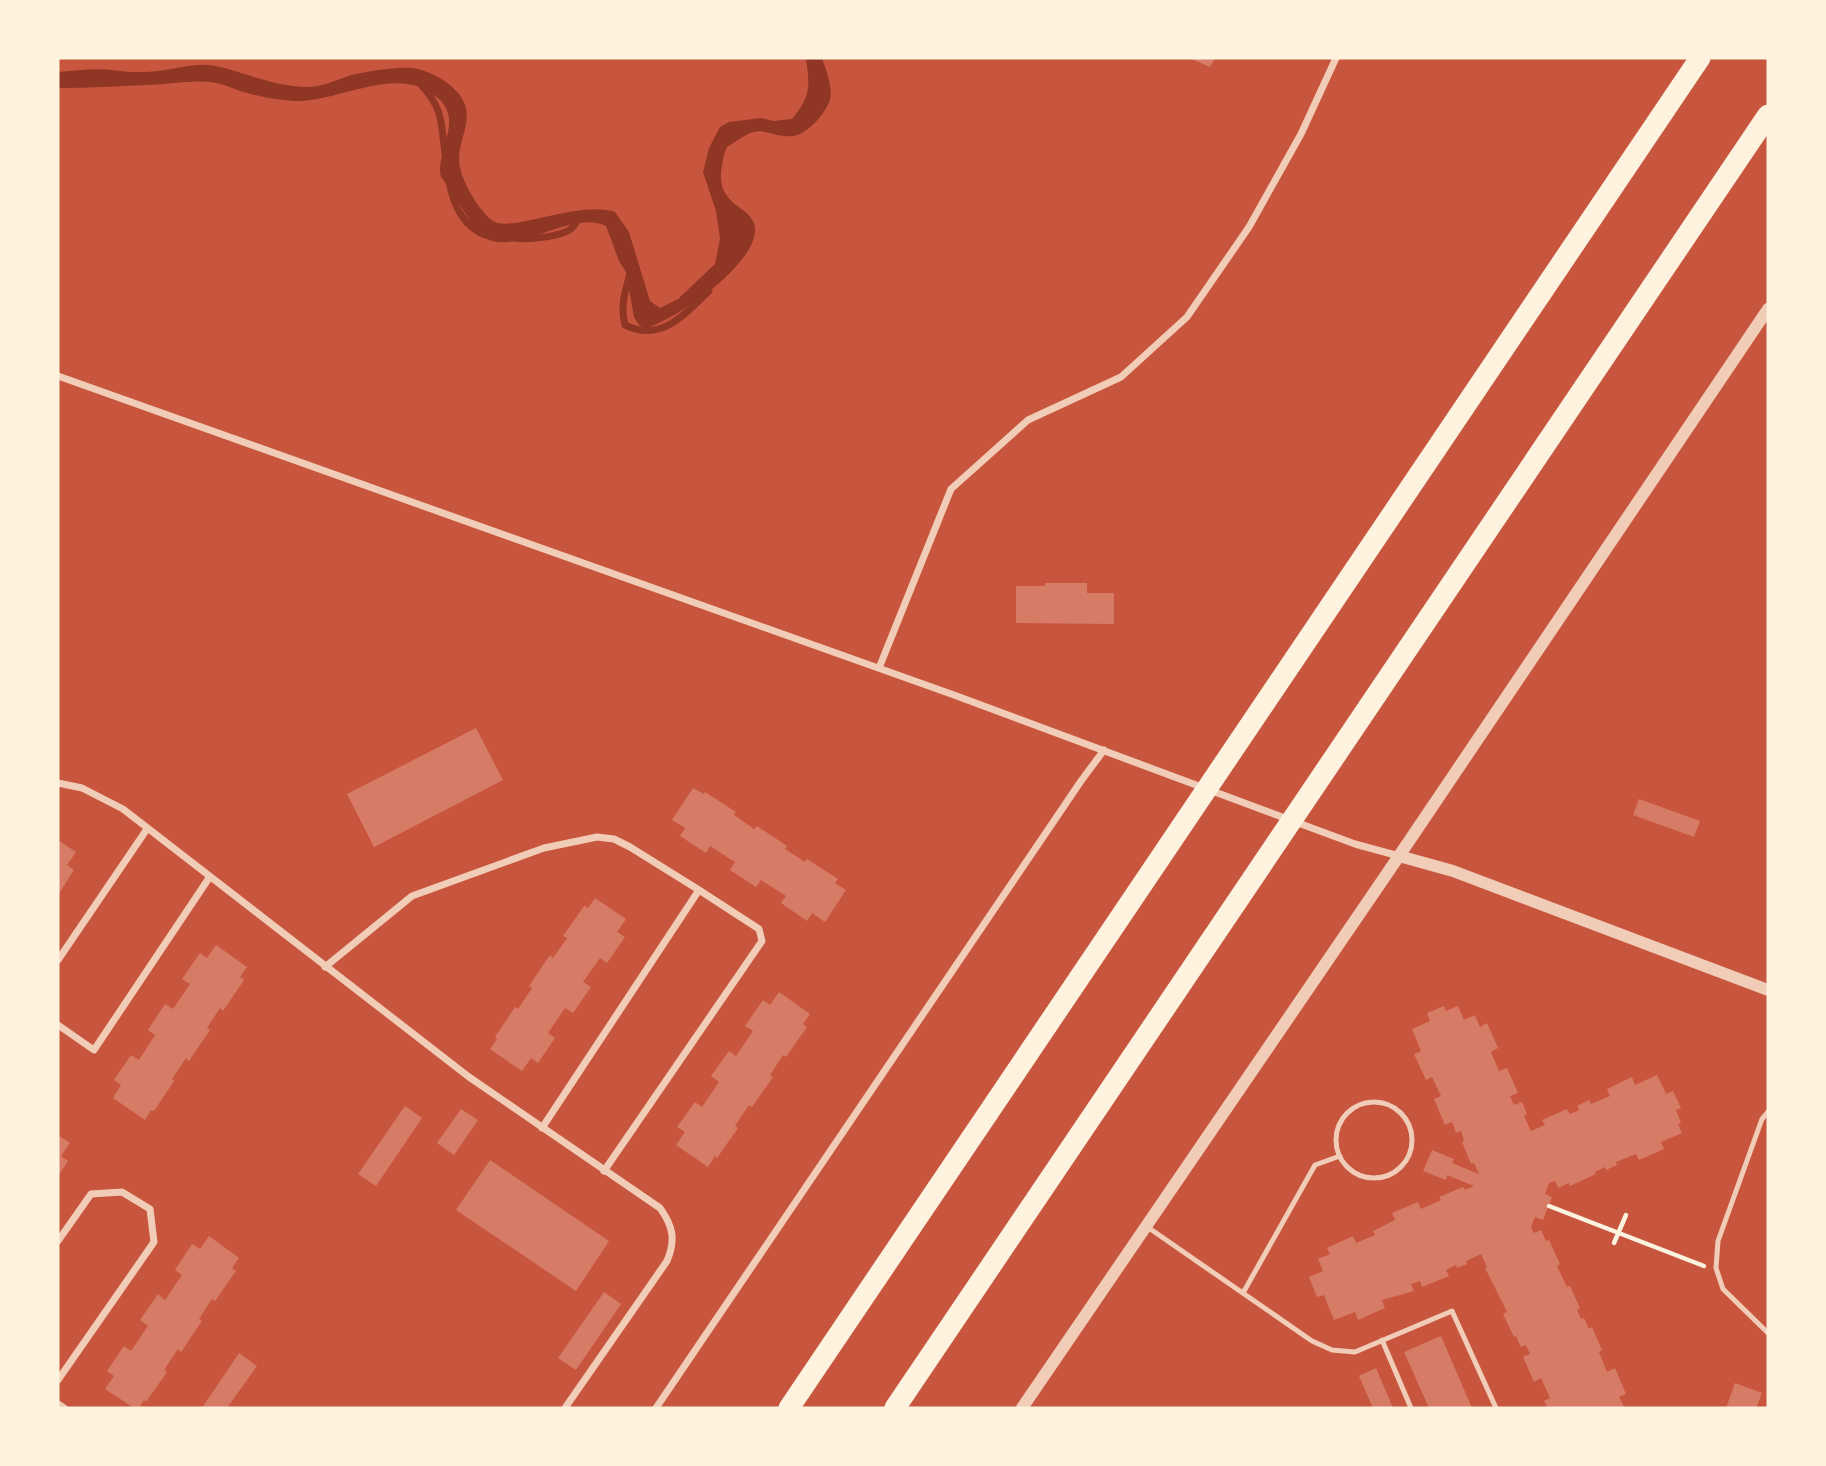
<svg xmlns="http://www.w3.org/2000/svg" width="1826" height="1466" viewBox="0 0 1826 1466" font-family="'Noto Serif',serif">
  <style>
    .water { fill: #8f3625 }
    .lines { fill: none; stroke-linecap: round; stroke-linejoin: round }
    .stream { stroke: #8f3625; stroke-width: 7 }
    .building { fill: #d67c66 }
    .path { stroke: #fff3e0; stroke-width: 4.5 }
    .service { stroke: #f1ccb7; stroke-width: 5 }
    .minor { stroke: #f1ccb7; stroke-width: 7 }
    .tertiary { stroke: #f1ccb7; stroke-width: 12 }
    .motorway { stroke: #fff3e0; stroke-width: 21 }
  </style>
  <rect width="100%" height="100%" fill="#c8553d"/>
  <!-- water -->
  <path class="water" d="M 806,58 L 822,58 C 826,70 833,87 830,100 C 825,114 808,134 793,136 C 767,138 765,122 738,140 C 737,141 729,146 728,146 C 724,151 723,160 722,166 C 714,207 752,205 755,227 C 759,263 677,319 646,328 L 639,325 L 634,317 L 626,272 L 619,261 L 606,226 C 573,209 517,256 485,238 C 475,233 453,191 441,177 C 435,153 462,123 441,101 C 402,60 339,103 294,101 C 278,100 262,97 247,93 C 235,90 223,83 211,82 C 190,80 170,84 148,85 C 118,86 88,88 58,88 L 58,72 C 75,71 94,68 111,70 C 126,72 143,73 158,71 C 178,69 196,62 216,66 C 246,73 273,86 304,87 C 322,88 337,79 355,74 C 370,71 404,65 418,69 C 433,73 448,81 458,93 C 477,115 459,137 459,159 C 458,176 480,214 495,222 C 514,231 582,200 615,212 L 629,232 L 650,301 L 660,308 L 678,299 L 715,264 L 720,239 L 716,211 L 703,172 L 709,148 L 720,127 L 729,122 L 761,118 L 774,121 L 792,119 C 811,96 810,87 806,58 Z"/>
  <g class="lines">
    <!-- stream -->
    <path class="stream" d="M 422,86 C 446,112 440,127 446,159
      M 449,181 C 453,204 462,226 485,235
      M 514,238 C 527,240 562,237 572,228 C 575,225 577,221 579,218
      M 630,274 C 625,292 620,306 625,325 C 662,343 684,314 709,291"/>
  </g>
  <!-- building -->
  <path class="building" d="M 1189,58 L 1215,58 L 1210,67 Z
    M 1045,583 L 1087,583 L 1087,593 L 1114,593 L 1114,624 L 1016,623 L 1016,586 L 1045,586 Z
    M 476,728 L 503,780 L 374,847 L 347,794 Z
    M 693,788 L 704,794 L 705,792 L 736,812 L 734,815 L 754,829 L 757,826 L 787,846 L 785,849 L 805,862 L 807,859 L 838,879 L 835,883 L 846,890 L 825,922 L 812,913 L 807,921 L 781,903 L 786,896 L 761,880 L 756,887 L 730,870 L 735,862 L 710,846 L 706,853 L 680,836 L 685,828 L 672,820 Z
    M 1639,799 L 1700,821 L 1694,837 L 1633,815 Z
    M 58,840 L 76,852 L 67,865 L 74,870 L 58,895 Z
    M 595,898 L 626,919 L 617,932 L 625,937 L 607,963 L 600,958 L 583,982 L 591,987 L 573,1013 L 565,1008 L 548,1033 L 555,1038 L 538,1063 L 531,1058 L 522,1071 L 490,1049 L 497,1039 L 495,1037 L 515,1007 L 518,1009 L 532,988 L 529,986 L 550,955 L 553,958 L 567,938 L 563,936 L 584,906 L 588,908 Z
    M 216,945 L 247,967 L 240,977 L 244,980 L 223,1011 L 220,1008 L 207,1028 L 210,1030 L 189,1061 L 186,1058 L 172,1079 L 174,1081 L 154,1111 L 151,1110 L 145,1120 L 113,1098 L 121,1085 L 114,1080 L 131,1055 L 139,1060 L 155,1035 L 148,1030 L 165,1004 L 173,1009 L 190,984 L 182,979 L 200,953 L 207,958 Z
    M 779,992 L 810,1014 L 803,1024 L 807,1027 L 786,1057 L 783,1055 L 770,1075 L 773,1077 L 752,1107 L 749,1105 L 735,1126 L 738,1128 L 717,1158 L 715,1156 L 708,1167 L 676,1145 L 685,1132 L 677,1127 L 695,1102 L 702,1107 L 719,1082 L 711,1076 L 729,1051 L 736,1056 L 753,1031 L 745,1026 L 763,1000 L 770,1005 Z
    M 1444,1006 L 1446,1011 L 1458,1006 L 1464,1020 L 1475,1015 L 1480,1027 L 1487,1023 L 1498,1048 L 1491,1052 L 1499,1071 L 1507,1068 L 1518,1093 L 1510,1096 L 1514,1105 L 1522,1102 L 1527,1114 L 1524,1116 L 1531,1131 L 1545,1125 L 1542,1120 L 1567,1109 L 1570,1114 L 1579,1110 L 1577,1106 L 1589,1100 L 1591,1104 L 1610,1096 L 1607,1089 L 1632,1077 L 1635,1085 L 1657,1075 L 1666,1094 L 1673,1091 L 1681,1108 L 1676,1110 L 1681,1123 L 1678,1124 L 1682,1133 L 1661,1142 L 1664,1149 L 1639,1160 L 1636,1154 L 1616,1162 L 1617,1165 L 1606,1170 L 1605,1167 L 1595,1172 L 1596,1174 L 1570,1186 L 1569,1183 L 1558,1188 L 1555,1181 L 1549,1183 L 1545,1194 L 1552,1197 L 1543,1220 L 1535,1217 L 1531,1227 L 1534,1233 L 1541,1230 L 1546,1241 L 1549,1240 L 1560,1264 L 1557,1266 L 1567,1287 L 1570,1286 L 1580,1308 L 1577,1310 L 1581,1319 L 1584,1318 L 1589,1329 L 1592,1327 L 1602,1350 L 1599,1352 L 1607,1372 L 1615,1368 L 1626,1394 L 1619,1397 L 1625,1408 L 1548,1408 L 1544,1401 L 1550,1398 L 1541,1378 L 1534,1382 L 1523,1357 L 1530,1354 L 1526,1345 L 1521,1347 L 1516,1336 L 1514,1337 L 1503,1314 L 1507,1312 L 1485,1268 L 1487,1267 L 1481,1254 L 1466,1261 L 1467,1264 L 1457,1268 L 1456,1265 L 1446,1270 L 1449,1276 L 1422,1287 L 1420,1281 L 1411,1284 L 1414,1291 L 1382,1300 L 1385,1308 L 1358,1320 L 1355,1312 L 1334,1320 L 1324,1295 L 1317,1297 L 1309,1277 L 1323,1271 L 1318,1259 L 1330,1254 L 1327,1248 L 1353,1236 L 1356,1243 L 1375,1235 L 1373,1231 L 1395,1220 L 1392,1213 L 1418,1202 L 1421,1209 L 1441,1200 L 1439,1197 L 1463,1187 L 1465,1190 L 1474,1186 L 1447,1175 L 1446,1180 L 1423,1171 L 1432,1150 L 1454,1159 L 1452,1163 L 1479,1174 L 1474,1163 L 1471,1164 L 1462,1142 L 1464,1140 L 1461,1131 L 1456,1133 L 1452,1122 L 1445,1125 L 1434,1099 L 1441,1096 L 1432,1077 L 1426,1080 L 1414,1054 L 1421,1051 L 1412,1029 L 1430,1021 L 1427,1013 Z
    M 405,1106 L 422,1118 L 376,1186 L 358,1174 Z
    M 461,1109 L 478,1120 L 454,1155 L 437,1143 Z
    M 58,1135 L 70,1143 L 61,1156 L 68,1161 L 58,1176 Z
    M 490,1160 L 609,1241 L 576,1291 L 456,1210 Z
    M 209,1236 L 239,1258 L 232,1268 L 236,1271 L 215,1301 L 212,1299 L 199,1319 L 202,1321 L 181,1352 L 178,1349 L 164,1370 L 167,1372 L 146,1402 L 144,1400 L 139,1408 L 134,1408 L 105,1389 L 114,1376 L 107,1371 L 124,1346 L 131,1351 L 148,1326 L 140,1320 L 158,1294 L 165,1300 L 182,1275 L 175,1270 L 192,1244 L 200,1249 Z
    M 604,1292 L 621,1304 L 576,1370 L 558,1358 Z
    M 1441,1336 L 1472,1408 L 1429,1408 L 1404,1352 Z
    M 239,1353 L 257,1366 L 227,1408 L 202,1408 Z
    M 1376,1368 L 1393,1408 L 1373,1408 L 1359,1376 Z
    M 1735,1383 L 1762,1393 L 1756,1408 L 1726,1408 Z"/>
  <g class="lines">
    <!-- path -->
    <path class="path" d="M 1549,1206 L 1704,1266
      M 1614,1243 L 1626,1215"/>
    <!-- service -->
    <path class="service" d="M1336 1140a38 38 0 1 1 76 0a38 38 0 1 1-76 0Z
      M 1768,1112 L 1762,1119 L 1718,1241 L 1716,1268 L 1723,1289 L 1768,1333
      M 1146,1226 L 1312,1341 L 1332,1350 L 1355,1352 L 1452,1311 L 1496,1408
      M 1243,1293 L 1315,1165 L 1340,1156
      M 1382,1340 L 1411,1408"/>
    <!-- minor -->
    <path class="minor" d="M 58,376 L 954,695 L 1355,844 L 1399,856
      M 879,668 L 951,489 L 1028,420 L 1121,377 L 1187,317 L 1249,227 L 1301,134 L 1336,58
      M 58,783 L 82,788 L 123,809 L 469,1077 L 660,1208 C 673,1226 676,1240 667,1261 L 565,1408
      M 58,960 L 147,829
      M 325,967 L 412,896 L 544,848 L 597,837 L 614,839 L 630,847 L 699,890 L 542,1128
      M 58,1025 L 94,1050 L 209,878
      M 604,1171 L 762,941 L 759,929 L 699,890
      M 58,1241 L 91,1194 L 122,1192 L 150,1209 L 154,1242 L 58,1380
      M 58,1404 L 64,1408
      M 656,1408 L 1081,781 L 1104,750"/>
    <!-- tertiary -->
    <path class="tertiary" d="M 1399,856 L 1453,871 L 1768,990
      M 1022,1408 L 1399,856 L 1768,309"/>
    <!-- motorway -->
    <path class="motorway" d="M 789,1408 L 1700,58
      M 895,1408 L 1768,115"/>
  </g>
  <!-- border -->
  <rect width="1826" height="1466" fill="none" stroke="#fff3e0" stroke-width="119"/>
</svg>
